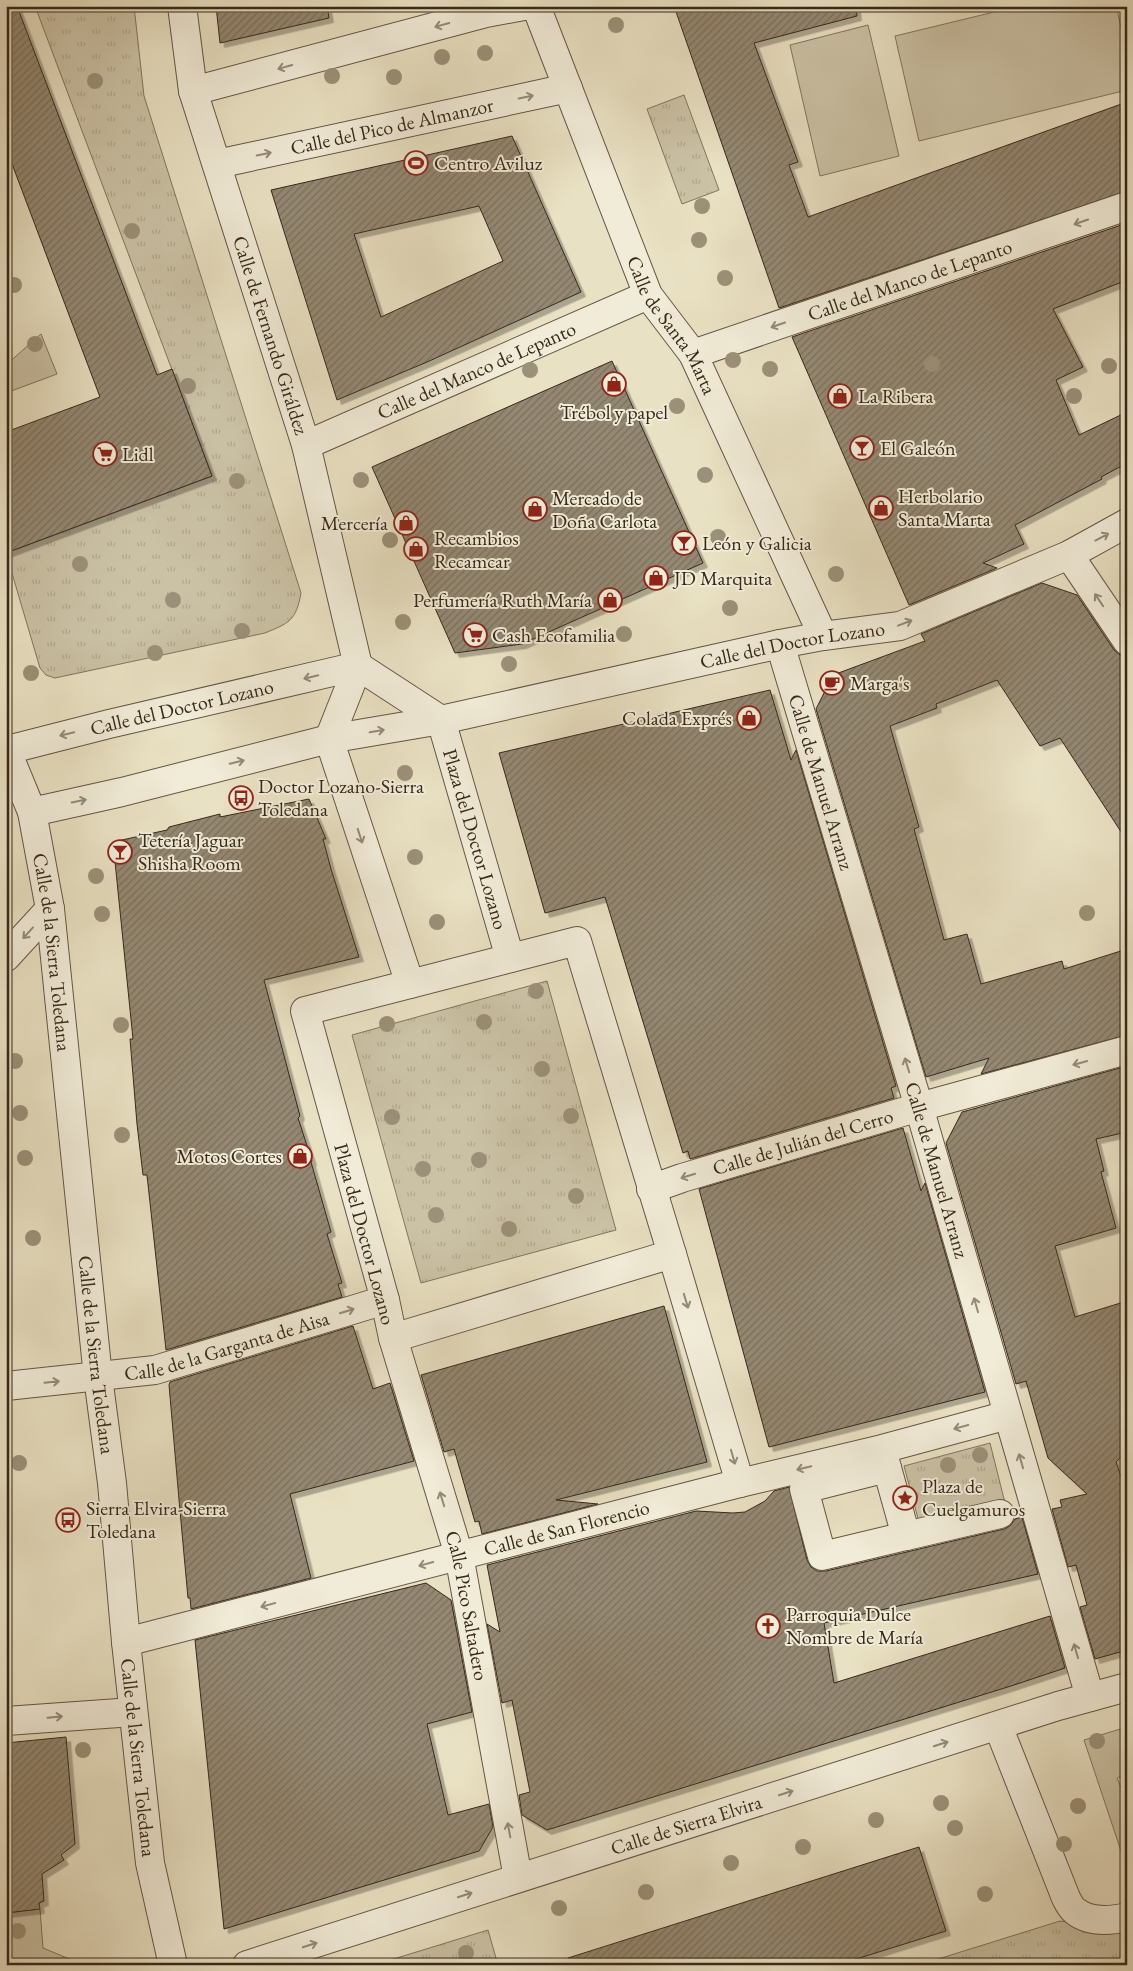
<svg xmlns="http://www.w3.org/2000/svg" width="1133" height="1971" viewBox="0 0 1133 1971" font-family="'EB Garamond',serif">
  <style>
    .green { fill: #cbc2a6; stroke: #817560 }
    .park { fill: url(#park-tufts); stroke: #817560 }
    .building { fill: url(#building-hatch); stroke: #37281a; fill-rule: evenodd; filter: url(#shadow) }
    .lines { fill: none; stroke-linecap: round; stroke-linejoin: round }
    .minor-casing { stroke: #645644; stroke-width: 30 }
    .minor { stroke: #f1ecd8; stroke-width: 28 }
    .tree { fill: #9b9079 }
    .oneway { stroke: #948a79 }
    .labels { text-anchor: middle; stroke-width: 4; stroke-linejoin: round; paint-order: stroke }
    .street-label { font-size: 20px; fill: #37281a; stroke: #f1ecd8 }
    .poi-label { font-size: 20px; fill: #37281a; stroke: #f1ecd8; text-anchor: start }
  </style>
  <defs>
    <pattern id="park-tufts" width="24" height="20" patternUnits="userSpaceOnUse" patternTransform="scale(1.25)"><rect width="24" height="20" fill="#cbc2a6"/><path d="M3 7l-1-3M5 7V3M7 7l1-3M15 17l-1-3M17 17v-4M19 17l1-3" fill="none" stroke="#afa78e"/></pattern>
    <pattern id="building-hatch" width="6" height="6" patternUnits="userSpaceOnUse" patternTransform="scale(1.25)"><rect width="6" height="6" fill="#948872"/><path d="M-1 1l2-2M0 6l6-6M5 7l2-2" fill="none" stroke="#7a6f5d"/></pattern>
    <filter id="shadow"><feDropShadow dx="4.5" dy="4.5" stdDeviation="0" flood-color="#0004"/></filter>
  </defs>
  <rect width="100%" height="100%" fill="#e9e1c3"/>
  <filter id="stains"><feTurbulence type="fractalNoise" baseFrequency=".004" numOctaves="4"/><feColorMatrix values="0 0 0 0 .2 0 0 0 0 .09 0 0 0 0 .02 0 0 0 .5 -.17"/></filter>
  <radialGradient id="worn" r=".72"><stop offset=".6" stop-color="#630" stop-opacity="0"/><stop offset="1" stop-color="#630" stop-opacity=".3"/></radialGradient>
  <!-- green -->
  <path class="green" d="M 1019,6 L 1116,6 L 1127,52 L 1127,90 L 919,141 L 895,36 Z
    M 868,25 L 899,156 L 820,176 L 790,45 Z
    M 41,334 L 57,374 L 6,393 L 6,365 Z
    M 1127,1727 L 1127,1774 L 1117,1778 L 1127,1802 L 1127,1869 L 1084,1740 Z
    M 40,1909 L 43,1948 L 84,1965 L 6,1965 L 6,1913 Z"/>
  <!-- park -->
  <path class="park" d="M 35,6 L 134,6 L 144,96 L 301,593 C 296,621 289,623 265,633 L 55,678 L 46,675 L 40,668 L 6,553 L 212,476 Z
    M 684,95 L 719,190 L 682,204 L 647,109 Z
    M 547,981 L 616,1230 L 421,1283 L 352,1035 Z
    M 990,1443 L 1005,1503 L 920,1526 L 904,1466 Z
    M 1060,1921 L 1103,1927 L 1127,1923 L 1127,1965 L 919,1965 Z
    M 488,1930 L 498,1965 L 374,1965 Z"/>
  <!-- building -->
  <path class="building" d="M 6,6 L 17,6 L 157,375 L 172,369 L 212,476 L 6,553 L 6,432 L 100,397 L 6,148 Z
    M 216,6 L 327,6 L 329,18 L 220,43 Z
    M 674,6 L 856,6 L 857,16 L 754,43 L 798,162 L 789,165 L 808,217 L 1127,102 L 1127,191 L 779,308 Z
    M 512,136 L 581,292 L 427,362 L 337,400 L 271,190 ZM 479,206 L 503,261 L 381,317 L 354,234 Z
    M 1127,223 L 1127,280 L 1053,309 L 1083,367 L 1056,380 L 1079,435 L 1127,412 L 1127,463 L 1101,477 L 1102,479 L 1015,525 L 1024,544 L 983,563 L 997,568 L 909,605 L 792,337 Z
    M 612,361 L 703,563 L 522,644 L 455,653 L 372,467 Z
    M 1042,583 L 1077,595 L 1114,650 L 1120,655 L 1127,656 L 1127,841 L 1060,738 L 1040,746 L 997,680 L 936,704 L 937,708 L 890,726 L 919,827 L 914,829 L 944,940 L 967,934 L 981,984 L 1062,961 L 1064,969 L 1127,949 L 1127,1035 L 981,1074 L 989,1058 L 926,1077 L 816,709 L 833,675 L 925,641 L 921,634 Z
    M 770,690 L 791,760 L 796,750 L 896,1086 L 891,1088 L 894,1098 L 690,1159 L 688,1151 L 683,1153 L 605,897 L 545,913 L 499,753 Z
    M 309,799 L 326,839 L 323,839 L 331,869 L 359,957 L 264,980 L 300,1116 L 298,1118 L 312,1161 L 311,1162 L 331,1232 L 327,1234 L 342,1283 L 338,1284 L 342,1297 L 166,1350 L 147,1175 L 143,1175 L 137,1124 L 130,1039 L 133,1039 L 113,842 L 167,830 L 169,827 L 220,814 L 220,817 Z
    M 1127,1066 L 1127,1132 L 1096,1139 L 1104,1171 L 1101,1172 L 1116,1228 L 1055,1246 L 1075,1317 L 1127,1301 L 1127,1450 L 1116,1462 L 1124,1485 L 1127,1485 L 1127,1650 L 1095,1659 L 1080,1607 L 1087,1605 L 1076,1565 L 1068,1567 L 1052,1509 L 1062,1507 L 1060,1500 L 1087,1494 L 1048,1458 L 1026,1381 L 1016,1384 L 946,1143 L 962,1112 Z
    M 903,1128 L 921,1191 L 925,1183 L 985,1392 L 769,1447 L 699,1189 Z
    M 664,1306 L 707,1462 L 556,1500 L 598,1504 L 482,1534 L 479,1521 L 475,1522 L 454,1449 L 444,1452 L 421,1375 Z
    M 353,1326 L 373,1389 L 390,1383 L 414,1461 L 290,1494 L 311,1578 L 191,1609 L 190,1598 L 188,1598 L 180,1511 L 169,1385 L 170,1382 Z
    M 789,1487 L 807,1560 L 811,1567 L 817,1571 L 826,1571 L 1004,1529 L 1010,1526 L 1015,1519 L 1022,1517 L 1038,1574 L 824,1623 L 834,1683 L 1050,1616 L 1065,1668 L 1011,1686 L 547,1830 L 522,1815 L 519,1795 L 530,1792 L 512,1700 L 502,1703 L 487,1624 L 500,1632 L 487,1565 L 696,1511 L 733,1513 L 745,1512 L 765,1501 L 774,1491 Z
    M 426,1583 L 451,1600 L 472,1712 L 427,1724 L 448,1815 L 489,1804 L 493,1827 L 479,1851 L 224,1929 L 195,1640 Z
    M 66,1737 L 75,1844 L 61,1855 L 64,1860 L 42,1874 L 44,1901 L 39,1903 L 40,1909 L 6,1913 L 6,1743 Z
    M 919,1847 L 946,1931 L 837,1965 L 569,1965 L 568,1958 Z"/>
  <g class="lines">
    <!-- minor casing -->
    <g class="minor-casing">
      <g id="minor">
        <path id="s1" d="M 182,6 L 193,91 L 306,445 L 358,666"/>
        <path id="s2" d="M 536,6 L 648,295 L 693,354 L 823,636"/>
        <path d="M 193,91 L 486,13 L 524,6"/>
        <path id="s3" d="M 217,164 L 568,88"/>
        <path id="s4" d="M 693,354 L 1127,206"/>
        <path id="s5" d="M 306,445 L 648,295"/>
        <path d="M 1069,555 L 1127,641"/>
        <path id="s6" d="M 780,644 L 919,1107 L 1090,1697"/>
        <path id="s7" d="M 441,720 L 510,958"/>
        <path d="M 329,739 L 410,984"/>
        <path d="M 329,739 L 358,666"/>
        <path id="s8" d="M 6,749 L 32,812 L 50,909 L 98,1377 L 112,1483 L 126,1642 L 150,1863 L 173,1965"/>
        <path id="s9" d="M 7,750 L 109,724 L 358,666 L 441,720"/>
        <path id="s10" d="M 32,812 L 122,792 L 329,739 L 441,720 L 780,644 L 823,636 L 900,626 L 1069,555 L 1127,523"/>
        <path d="M 577,941 L 672,1254 L 393,1338 L 385,1300 L 305,1011 Z"/>
        <path d="M 6,957 L 50,909"/>
        <path id="s11" d="M 651,1189 L 682,1178 L 919,1107 L 1127,1050"/>
        <path d="M 672,1254 L 740,1483"/>
        <path id="s12" d="M 393,1338 L 459,1555 L 518,1878"/>
        <path id="s13" d="M 6,1386 L 155,1370 L 385,1300"/>
        <path d="M 882,1450 L 906,1536 L 1000,1514"/>
        <path d="M 887,1468 L 804,1489 L 822,1556 L 906,1536"/>
        <path id="s14" d="M 126,1642 L 740,1483 L 882,1449 L 1008,1415"/>
        <path d="M 6,1721 L 133,1712"/>
        <path d="M 998,1726 L 1066,1898 C 1068,1902 1071,1908 1075,1911 C 1090,1923 1110,1921 1127,1917"/>
        <path id="s15" d="M 247,1965 L 1058,1706 L 1127,1687"/>
      </g>
    </g>
    <!-- minor -->
    <use href="#minor" class="minor"/>
  </g>
  <!-- trees -->
  <g class="tree">
    <circle cx="616" cy="25" r="8"/>
    <circle cx="485" cy="53" r="8"/>
    <circle cx="442" cy="57" r="8"/>
    <circle cx="332" cy="76" r="8"/>
    <circle cx="394" cy="77" r="8"/>
    <circle cx="95" cy="81" r="8"/>
    <circle cx="702" cy="206" r="8"/>
    <circle cx="132" cy="231" r="8"/>
    <circle cx="699" cy="240" r="8"/>
    <circle cx="725" cy="278" r="8"/>
    <circle cx="14" cy="285" r="8"/>
    <circle cx="35" cy="344" r="8"/>
    <circle cx="733" cy="360" r="8"/>
    <circle cx="932" cy="364" r="8"/>
    <circle cx="1109" cy="366" r="8"/>
    <circle cx="770" cy="369" r="8"/>
    <circle cx="530" cy="370" r="8"/>
    <circle cx="188" cy="386" r="8"/>
    <circle cx="1074" cy="396" r="8"/>
    <circle cx="677" cy="406" r="8"/>
    <circle cx="705" cy="475" r="8"/>
    <circle cx="361" cy="480" r="8"/>
    <circle cx="237" cy="481" r="8"/>
    <circle cx="718" cy="537" r="8"/>
    <circle cx="390" cy="540" r="8"/>
    <circle cx="80" cy="564" r="8"/>
    <circle cx="836" cy="574" r="8"/>
    <circle cx="173" cy="600" r="8"/>
    <circle cx="730" cy="608" r="8"/>
    <circle cx="403" cy="622" r="8"/>
    <circle cx="242" cy="631" r="8"/>
    <circle cx="624" cy="634" r="8"/>
    <circle cx="155" cy="653" r="8"/>
    <circle cx="509" cy="664" r="8"/>
    <circle cx="31" cy="673" r="8"/>
    <circle cx="405" cy="773" r="8"/>
    <circle cx="415" cy="857" r="8"/>
    <circle cx="96" cy="876" r="8"/>
    <circle cx="1087" cy="913" r="8"/>
    <circle cx="102" cy="914" r="8"/>
    <circle cx="437" cy="922" r="8"/>
    <circle cx="536" cy="991" r="8"/>
    <circle cx="484" cy="1022" r="8"/>
    <circle cx="387" cy="1024" r="8"/>
    <circle cx="121" cy="1025" r="8"/>
    <circle cx="15" cy="1061" r="8"/>
    <circle cx="542" cy="1069" r="8"/>
    <circle cx="20" cy="1113" r="8"/>
    <circle cx="571" cy="1116" r="8"/>
    <circle cx="392" cy="1117" r="8"/>
    <circle cx="122" cy="1135" r="8"/>
    <circle cx="25" cy="1158" r="8"/>
    <circle cx="479" cy="1160" r="8"/>
    <circle cx="423" cy="1169" r="8"/>
    <circle cx="576" cy="1196" r="8"/>
    <circle cx="436" cy="1215" r="8"/>
    <circle cx="509" cy="1229" r="8"/>
    <circle cx="33" cy="1238" r="8"/>
    <circle cx="980" cy="1455" r="8"/>
    <circle cx="19" cy="1463" r="8"/>
    <circle cx="948" cy="1465" r="8"/>
    <circle cx="1097" cy="1741" r="8"/>
    <circle cx="83" cy="1750" r="8"/>
    <circle cx="941" cy="1803" r="8"/>
    <circle cx="1078" cy="1806" r="8"/>
    <circle cx="876" cy="1820" r="8"/>
    <circle cx="955" cy="1828" r="8"/>
    <circle cx="1064" cy="1844" r="8"/>
    <circle cx="803" cy="1847" r="8"/>
    <circle cx="731" cy="1863" r="8"/>
    <circle cx="646" cy="1892" r="8"/>
    <circle cx="985" cy="1894" r="8"/>
    <circle cx="559" cy="1908" r="8"/>
    <circle cx="18" cy="1931" r="8"/>
    <circle cx="466" cy="1953" r="8"/>
  </g>
  <!-- one-way arrows -->
  <defs><path id="oneway-shaft" d="M-6 0H5M1.5-3L5.5 0L1.5 3" fill="none" stroke-width="1.6" stroke-linecap="round" stroke-linejoin="round" transform="scale(1.25)"/></defs>
  <g class="oneway">
    <use href="#oneway-shaft" transform="translate(442 25) rotate(165)"/>
    <use href="#oneway-shaft" transform="translate(285 67) rotate(165)"/>
    <use href="#oneway-shaft" transform="translate(526 97) rotate(-12)"/>
    <use href="#oneway-shaft" transform="translate(264 154) rotate(-12)"/>
    <use href="#oneway-shaft" transform="translate(1081 222) rotate(161)"/>
    <use href="#oneway-shaft" transform="translate(778 325) rotate(161)"/>
    <use href="#oneway-shaft" transform="translate(1102 537) rotate(-28)"/>
    <use href="#oneway-shaft" transform="translate(1099 600) rotate(-124)"/>
    <use href="#oneway-shaft" transform="translate(905 623) rotate(-21)"/>
    <use href="#oneway-shaft" transform="translate(311 677) rotate(167)"/>
    <use href="#oneway-shaft" transform="translate(377 731) rotate(-10)"/>
    <use href="#oneway-shaft" transform="translate(67 734) rotate(166)"/>
    <use href="#oneway-shaft" transform="translate(237 762) rotate(-14)"/>
    <use href="#oneway-shaft" transform="translate(79 801) rotate(-12)"/>
    <use href="#oneway-shaft" transform="translate(360 836) rotate(72)"/>
    <use href="#oneway-shaft" transform="translate(28 933) rotate(132)"/>
    <use href="#oneway-shaft" transform="translate(1080 1063) rotate(164)"/>
    <use href="#oneway-shaft" transform="translate(907 1065) rotate(-107)"/>
    <use href="#oneway-shaft" transform="translate(688 1176) rotate(163)"/>
    <use href="#oneway-shaft" transform="translate(686 1301) rotate(73)"/>
    <use href="#oneway-shaft" transform="translate(976 1305) rotate(-106)"/>
    <use href="#oneway-shaft" transform="translate(347 1311) rotate(-17)"/>
    <use href="#oneway-shaft" transform="translate(52 1382) rotate(-6)"/>
    <use href="#oneway-shaft" transform="translate(961 1427) rotate(165)"/>
    <use href="#oneway-shaft" transform="translate(733 1457) rotate(74)"/>
    <use href="#oneway-shaft" transform="translate(1021 1461) rotate(-106)"/>
    <use href="#oneway-shaft" transform="translate(804 1468) rotate(167)"/>
    <use href="#oneway-shaft" transform="translate(442 1499) rotate(-107)"/>
    <use href="#oneway-shaft" transform="translate(426 1564) rotate(165)"/>
    <use href="#oneway-shaft" transform="translate(268 1605) rotate(165)"/>
    <use href="#oneway-shaft" transform="translate(1076 1651) rotate(-106)"/>
    <use href="#oneway-shaft" transform="translate(55 1717) rotate(-5)"/>
    <use href="#oneway-shaft" transform="translate(941 1744) rotate(-18)"/>
    <use href="#oneway-shaft" transform="translate(786 1793) rotate(-18)"/>
    <use href="#oneway-shaft" transform="translate(509 1830) rotate(-100)"/>
    <use href="#oneway-shaft" transform="translate(465 1895) rotate(-18)"/>
    <use href="#oneway-shaft" transform="translate(310 1945) rotate(-18)"/>
  </g>
  <!-- icons -->
  <defs>
    <g id="stadium-ring" transform="scale(1.25)"><circle r="9.5" fill="#f1ecd8" stroke="#8f2418" stroke-width="1.5"/><path d="M0-5a6.5 5 0 1 0 0 10a6.5 5 0 1 0 0-10ZM-3.5-1.8h7v3.6h-7Z" fill="#8f2418"/></g>
    <g id="shop-ring" transform="scale(1.25)"><circle r="9.5" fill="#f1ecd8" stroke="#8f2418" stroke-width="1.5"/><path d="M-5-2.5h2.3a2.7 3.5 0 0 1 5.4 0H5L5.5 6h-11ZM-1.5-2.5h3a1.5 2.3 0 0 0-3 0Z" fill="#8f2418"/></g>
    <g id="bar-ring" transform="scale(1.25)"><circle r="9.5" fill="#f1ecd8" stroke="#8f2418" stroke-width="1.5"/><path d="M-6-5H6L.8 .8V4.5H3.5V6h-7V4.5H-.8V.8Z" fill="#8f2418"/></g>
    <g id="supermarket-ring" transform="scale(1.25)"><circle r="9.5" fill="#f1ecd8" stroke="#8f2418" stroke-width="1.5"/><path d="M-6-5.5h2.5l.6 2H6L4.5 2H-2.5L-4.4-4H-6ZM-1.5 3.2a1.3 1.3 0 1 0 .1 0ZM3 3.2a1.3 1.3 0 1 0 .1 0Z" fill="#8f2418"/></g>
    <g id="cafe-ring" transform="scale(1.25)"><circle r="9.5" fill="#f1ecd8" stroke="#8f2418" stroke-width="1.5"/><path d="M-5.5-4.5H6V0H3Q3 3.5 0 3.5H-2.5Q-5.5 3.5-5.5 0ZM3-3.2v2h1.7v-2ZM-6 4.5H4V6H-6Z" fill="#8f2418"/></g>
    <g id="bus-ring" transform="scale(1.25)"><circle r="9.5" fill="#f1ecd8" stroke="#8f2418" stroke-width="1.5"/><path d="M-5-6H5V4H4V6H2V4H-2V6H-4V4H-5ZM-3.5-4V0h7V-4ZM-3.5 1.2v1.5H-2V1.2ZM2 1.2v1.5H3.5V1.2Z" fill="#8f2418"/></g>
    <g id="sight-ring" transform="scale(1.25)"><circle r="9.5" fill="#f1ecd8" stroke="#8f2418" stroke-width="1.5"/><path d="M0-6L1.8-2.2L6-1.7L2.9 1.2L3.7 5.4L0 3.3L-3.7 5.4L-2.9 1.2L-6-1.7L-1.8-2.2Z" fill="#8f2418"/></g>
    <g id="church-ring" transform="scale(1.25)"><circle r="9.5" fill="#f1ecd8" stroke="#8f2418" stroke-width="1.5"/><path d="M-1.2-6h2.4v3.5h3.3v2.4h-3.3V6h-2.4V-.1h-3.3v-2.4h3.3Z" fill="#8f2418"/></g>
  </defs>
  <g fill-rule="evenodd">
    <use href="#stadium-ring" x="416" y="163"/>
    <use href="#shop-ring" x="614" y="384"/>
    <use href="#shop-ring" x="840" y="396"/>
    <use href="#bar-ring" x="862" y="448"/>
    <use href="#supermarket-ring" x="105" y="454"/>
    <use href="#shop-ring" x="881" y="508"/>
    <use href="#shop-ring" x="535" y="509"/>
    <use href="#shop-ring" x="406" y="523"/>
    <use href="#bar-ring" x="684" y="543"/>
    <use href="#shop-ring" x="416" y="549"/>
    <use href="#shop-ring" x="656" y="578"/>
    <use href="#shop-ring" x="610" y="600"/>
    <use href="#supermarket-ring" x="475" y="635"/>
    <use href="#cafe-ring" x="832" y="683"/>
    <use href="#shop-ring" x="749" y="718"/>
    <use href="#bus-ring" x="241" y="798"/>
    <use href="#bar-ring" x="120" y="852"/>
    <use href="#shop-ring" x="300" y="1156"/>
    <use href="#sight-ring" x="905" y="1498"/>
    <use href="#bus-ring" x="68" y="1520"/>
    <use href="#church-ring" x="768" y="1626"/>
  </g>
  <g class="labels">
    <!-- street labels -->
    <g class="street-label">
      <text dy="7" stroke="none"><textPath href="#s3" startOffset="179">Calle del Pico de Almanzor</textPath></text>
      <text dy="7" stroke="none"><textPath href="#s4" startOffset="229">Calle del Manco de Lepanto</textPath></text>
      <text dy="7" stroke="none"><textPath href="#s2" startOffset="348">Calle de Santa Marta</textPath></text>
      <text dy="7" stroke="none"><textPath href="#s1" startOffset="342">Calle de Fernando Giráldez</textPath></text>
      <text dy="7" stroke="none"><textPath href="#s5" startOffset="186">Calle del Manco de Lepanto</textPath></text>
      <text dy="7" stroke="none"><textPath href="#s10" startOffset="779">Calle del Doctor Lozano</textPath></text>
      <text dy="7" stroke="none"><textPath href="#s9" startOffset="180">Calle del Doctor Lozano</textPath></text>
      <text dy="7" stroke="none"><textPath href="#s6" startOffset="144">Calle de Manuel Arranz</textPath></text>
      <text dy="7" stroke="none"><textPath href="#s7" startOffset="124">Plaza del Doctor Lozano</textPath></text>
      <text dy="7" stroke="none"><textPath href="#s8" startOffset="210">Calle de la Sierra Toledana</textPath></text>
      <text dy="7" stroke="none"><textPath href="#s11" startOffset="159">Calle de Julián del Cerro</textPath></text>
      <text dy="7" stroke="none"><textPath href="#s6" startOffset="549">Calle de Manuel Arranz</textPath></text>
      <text transform="translate(365 1234) rotate(75)" y="7">Plaza del Doctor Lozano</text>
      <text dy="7" stroke="none"><textPath href="#s13" startOffset="225">Calle de la Garganta de Aisa</textPath></text>
      <text dy="7" stroke="none"><textPath href="#s8" startOffset="615">Calle de la Sierra Toledana</textPath></text>
      <text dy="7" stroke="none"><textPath href="#s14" startOffset="455">Calle de San Florencio</textPath></text>
      <text dy="7" stroke="none"><textPath href="#s12" startOffset="278">Calle Pico Saltadero</textPath></text>
      <text dy="7" stroke="none"><textPath href="#s8" startOffset="1020">Calle de la Sierra Toledana</textPath></text>
      <text dy="7" stroke="none"><textPath href="#s15" startOffset="461">Calle de Sierra Elvira</textPath></text>
    </g>
    <!-- poi labels -->
    <g class="poi-label">
      <text x="434" y="170">Centro Aviluz</text>
      <text x="858" y="403">La Ribera</text>
      <text x="614" y="419" text-anchor="middle">Trébol y papel</text>
      <text x="880" y="455">El Galeón</text>
      <text x="122" y="461">Lidl</text>
      <text x="898" y="503">Herbolario<tspan x="898" dy="23">Santa Marta</tspan></text>
      <text x="552" y="505">Mercado de<tspan x="552" dy="23">Doña Carlota</tspan></text>
      <text x="388" y="530" text-anchor="end">Mercería</text>
      <text x="434" y="545">Recambios<tspan x="434" dy="23">Recamcar</tspan></text>
      <text x="702" y="550">León y Galicia</text>
      <text x="674" y="585">JD Marquita</text>
      <text x="592" y="607" text-anchor="end">Perfumería Ruth María</text>
      <text x="492" y="642">Cash Ecofamilia</text>
      <text x="850" y="690">Marga's</text>
      <text x="732" y="725" text-anchor="end">Colada Exprés</text>
      <text x="258" y="793">Doctor Lozano-Sierra<tspan x="258" dy="23">Toledana</tspan></text>
      <text x="138" y="847">Tetería Jaguar<tspan x="138" dy="23">Shisha Room</tspan></text>
      <text x="282" y="1163" text-anchor="end">Motos Cortes</text>
      <text x="922" y="1493">Plaza de<tspan x="922" dy="23">Cuelgamuros</tspan></text>
      <text x="86" y="1515">Sierra Elvira-Sierra<tspan x="86" dy="23">Toledana</tspan></text>
      <text x="786" y="1621">Parroquia Dulce<tspan x="786" dy="23">Nombre de María</tspan></text>
    </g>
  </g>
  <!-- margin -->
  <rect width="1133" height="1971" fill="none" stroke="#e9e1c3" stroke-width="25"/>
  <rect x="8" y="8" width="1118" height="1956" fill="none" stroke="#37281a" stroke-width="2.5"/>
  <rect x="12" y="12" width="1108" height="1946" fill="none" stroke="#37281a"/>
  <rect width="100%" height="100%" filter="url(#stains)"/>
  <rect width="100%" height="100%" fill="url(#worn)"/>
</svg>
